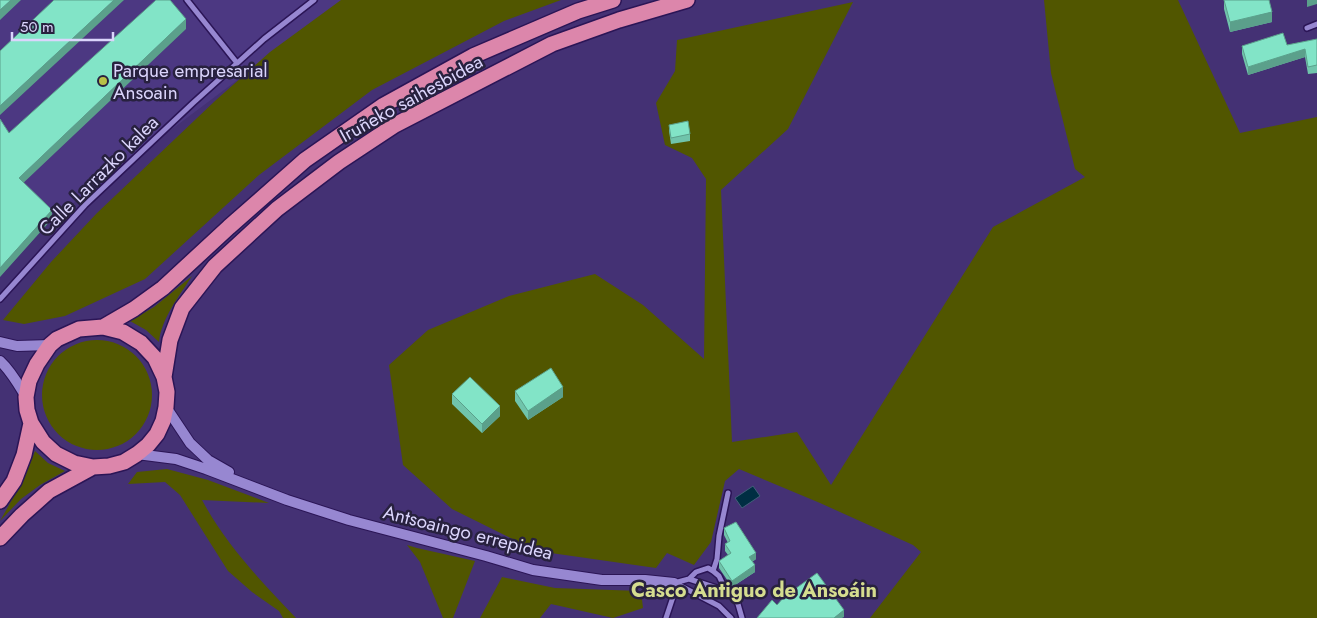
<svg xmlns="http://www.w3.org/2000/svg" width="1317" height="618" viewBox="0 0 1317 618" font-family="Jost,sans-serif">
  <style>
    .built { fill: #4c3882 }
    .green { fill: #515600 }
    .water { fill: #002e43; stroke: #42607a }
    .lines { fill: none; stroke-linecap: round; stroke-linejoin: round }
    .street-casing { stroke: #2b1556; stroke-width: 8 }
    .secondary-casing { stroke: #2b1556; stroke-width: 12 }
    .highway-casing { stroke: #2b1556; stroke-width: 18 }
    .street { stroke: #9787d1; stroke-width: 5 }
    .secondary { stroke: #9787d1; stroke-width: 10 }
    .highway { stroke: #dc86ab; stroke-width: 15 }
    .wall { fill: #70c4ab }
    .shaded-wall { fill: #5ba08b }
    .building { fill: #82e4c7; stroke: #5ba08b }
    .poi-dot { fill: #b8c147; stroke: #28213f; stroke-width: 2 }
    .labels { text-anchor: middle; stroke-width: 5; stroke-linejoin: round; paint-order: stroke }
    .poi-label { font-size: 19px; fill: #dbd5fc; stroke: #28213f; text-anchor: start }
    .street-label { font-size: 19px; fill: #dbd5fc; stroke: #28213f }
    .neighbourhood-label { font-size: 20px; font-weight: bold; fill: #d5dd8f; stroke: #28213f }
  </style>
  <rect width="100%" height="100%" fill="#443174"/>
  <!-- built -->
  <path class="built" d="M 0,0 L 344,0 L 52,219 L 0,277 Z"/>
  <!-- green -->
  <path class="green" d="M 341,0 L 561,0 L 504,21 L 372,90 L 259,175 L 145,279 L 65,316 L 24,324 L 3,320 L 51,262 L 97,213 L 216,100 L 270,52 Z
    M 1044,0 L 1178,0 L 1240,133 L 1317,117 L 1317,618 L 870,618 L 921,552 L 913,545 L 820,503 L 739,469 L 725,481 L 711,542 L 694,565 L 667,553 L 656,568 L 537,551 L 452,509 L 403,465 L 389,365 L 428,330 L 509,296 L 595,274 L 643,305 L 704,359 L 706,179 L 692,158 L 665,145 L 656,103 L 675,71 L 677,40 L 853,2 L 788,129 L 721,190 L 732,442 L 797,432 L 831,485 L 993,227 L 1085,177 L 1075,169 L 1051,73 Z
    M 192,276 C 180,295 161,319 159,342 L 146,330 L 130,321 L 154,307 Z
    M42 395a55 55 0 1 1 110 0a55 55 0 1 1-110 0Z
    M 35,451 L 48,463 L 65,471 L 40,485 L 21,499 L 0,521 C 13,498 26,476 35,451 Z
    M 167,469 L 208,480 L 269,503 L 202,500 C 226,545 261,581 296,618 L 283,618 L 279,611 L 252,592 L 228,571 L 180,495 L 165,482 L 128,484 L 137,472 Z
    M 407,545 L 417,548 L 475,561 L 453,618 L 443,618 L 420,562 Z
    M 502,577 L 555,588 L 641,591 L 643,608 L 613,618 L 551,604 L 540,618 L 480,618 Z"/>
  <!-- water -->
  <path class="water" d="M 753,486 L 760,496 L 742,508 L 735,498 Z"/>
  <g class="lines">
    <!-- street casing -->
    <g class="street-casing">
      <path id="street" d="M 187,0 L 237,63
        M 1307,28 L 1317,24
        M 0,299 L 85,205 L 193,103 L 264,39 L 314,0
        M 689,579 L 696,572 L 708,568 L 713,571
        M 674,583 L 689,579 L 726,591 L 733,596 L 738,604 L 742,618
        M 675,583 L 719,606 L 731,618
        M 726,591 L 719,576 L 713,571 L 717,559 L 719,536 L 728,493
        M 666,618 L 674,594 L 674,583"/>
    </g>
    <!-- secondary casing -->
    <g class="secondary-casing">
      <path id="secondary" d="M 0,342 L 17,346 L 50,345
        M 0,361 C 11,371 18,384 26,397
        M 166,407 L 190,443 L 208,460 L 229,472
        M 137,454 L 176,459 L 206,469 L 287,500 L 349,520 L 486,556 L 533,570 L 602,580 L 645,580 L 674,583"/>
    </g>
    <!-- highway casing -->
    <g class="highway-casing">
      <path id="highway" d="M 103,327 L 123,332 L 141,343 L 155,358 L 164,377 L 167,392 L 166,407 L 163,421 L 157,434 L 148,445 L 137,454 L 124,462 L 109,466 L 93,467 L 74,463 L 56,454 L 43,442 L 31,423 L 27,410 L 26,397 L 29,381 L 37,364 L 50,345 L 57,339 L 79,329 L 103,327 L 134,309 L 163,288 L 229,227 L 305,160 L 384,105 L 473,56 L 578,11 L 613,0
        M 164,377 L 170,340 L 182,308 L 215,266 L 277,209 L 339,162 L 395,125 L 552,44 L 619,20 L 687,0
        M 0,501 L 14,481 L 24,455 L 31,423
        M 0,538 L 22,515 L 49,491 L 93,467"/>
    </g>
    <!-- street -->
    <use href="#street" class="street"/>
    <!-- secondary -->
    <use href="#secondary" class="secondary"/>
    <!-- highway -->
    <use href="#highway" class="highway"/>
  </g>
  <!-- wall -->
  <path class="wall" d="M 1224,0 L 1272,22 L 1230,32 L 1224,9 Z
    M 1317,39 L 1317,73 L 1308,74 L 1305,57 L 1248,75 L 1242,54 L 1242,46 L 1287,45 Z
    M 669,125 L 690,134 L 690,141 L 671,144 L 669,131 Z
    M 515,391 L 563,397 L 528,420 L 515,401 Z
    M 452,394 L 500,416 L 482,433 L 452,404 Z
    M 724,528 L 756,559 L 752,562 L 755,572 L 732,587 L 719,568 L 719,561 L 728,555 L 725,551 L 725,544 L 728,543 L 724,535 Z"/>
  <!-- shaded-wall -->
  <path class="shaded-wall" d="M 11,0 L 21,0 L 0,20 L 0,10 Z
    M 114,0 L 124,0 L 0,115 L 0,106 Z
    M 1307,0 L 1317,0 L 1317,4 L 1307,7 Z
    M 1272,12 L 1272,22 L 1230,32 L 1230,22 Z
    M 186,19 L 186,29 L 19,187 L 19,178 Z
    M 1305,49 L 1305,57 L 1248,75 L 1248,67 Z
    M 52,210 L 52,219 L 0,277 L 0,268 Z
    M 563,387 L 563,397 L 528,420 L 528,411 Z
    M 500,406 L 500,416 L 482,433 L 482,424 Z
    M 756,553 L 756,559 L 749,564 L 749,557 Z
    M 755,565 L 755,572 L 732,587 L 732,581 Z
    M 844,610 L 844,617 L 842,618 L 834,618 Z"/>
  <!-- building -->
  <path class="building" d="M 0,0 L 11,0 L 0,10 Z
    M 54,0 L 114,0 L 0,106 L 0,51 Z
    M 156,0 L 170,0 L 186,19 L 19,178 L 52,210 L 0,268 L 0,119 L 9,133 Z
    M 1224,0 L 1269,0 L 1272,12 L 1230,22 Z
    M 1283,33 L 1287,45 L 1317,39 L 1317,65 L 1308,67 L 1305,49 L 1248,67 L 1242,46 Z
    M 688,121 L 690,134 L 671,138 L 669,125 Z
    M 551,368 L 563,387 L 528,411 L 515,391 Z
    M 470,377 L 500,406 L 482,424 L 452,394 Z
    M 736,522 L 756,553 L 749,557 L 755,565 L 732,581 L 719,561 L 731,553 L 725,544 L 730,541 L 724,528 Z
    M 817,573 L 844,610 L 834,618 L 757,618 L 772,600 L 777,605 L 784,597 Z"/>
  <!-- markers -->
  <circle class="poi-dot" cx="103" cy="81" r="5"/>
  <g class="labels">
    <!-- poi labels -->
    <g class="poi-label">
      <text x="113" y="77">Parque empresarial<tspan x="113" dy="22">Ansoain</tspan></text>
    </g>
    <!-- street labels -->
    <g class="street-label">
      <text transform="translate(411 98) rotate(-29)" y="7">Iruñeko saihesbidea</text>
      <text transform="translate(98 175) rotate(-45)" y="7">Calle Larrazko kalea</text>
      <text transform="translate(468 532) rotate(14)" y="7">Antsoaingo errepidea</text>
    </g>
    <!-- neighbourhood labels -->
    <g class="neighbourhood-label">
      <text x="754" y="597">Casco Antiguo de Ansoáin</text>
    </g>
  </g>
  <!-- scale -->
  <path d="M12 32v8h101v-8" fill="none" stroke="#dbd5fc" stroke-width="2.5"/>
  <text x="20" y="32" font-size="15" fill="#dbd5fc" stroke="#28213f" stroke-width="4" paint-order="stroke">50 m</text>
</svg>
